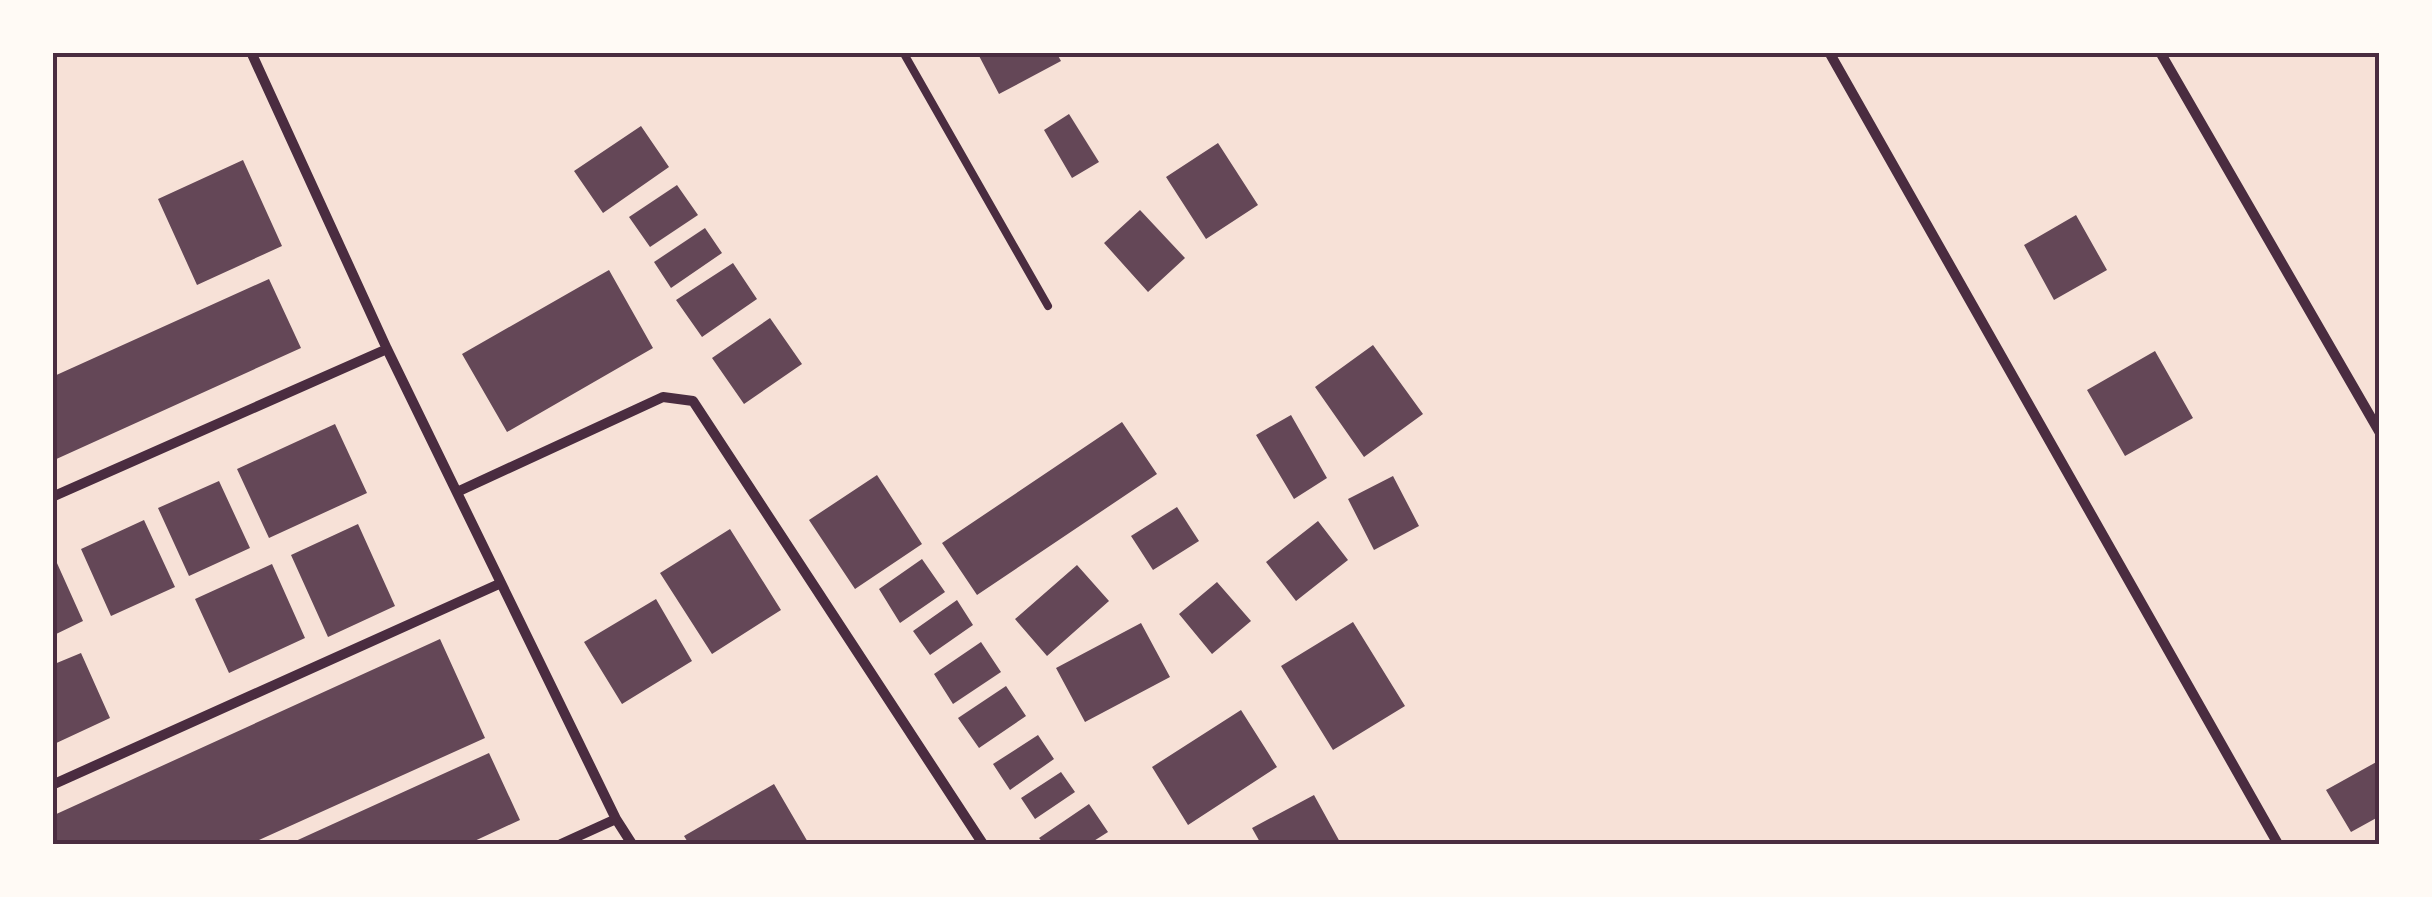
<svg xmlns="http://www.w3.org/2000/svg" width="2432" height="897" viewBox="0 0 2432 897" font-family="'Alegreya Sans',sans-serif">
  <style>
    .building { fill: #644757 }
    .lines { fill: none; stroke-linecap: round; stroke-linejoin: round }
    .service { stroke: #4a2c40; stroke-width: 8 }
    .minor { stroke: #4a2c40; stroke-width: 10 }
    .neatline { fill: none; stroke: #4a2c40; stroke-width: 4 }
  </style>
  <rect width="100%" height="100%" fill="#f7e1d7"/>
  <!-- building -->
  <path class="building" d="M 977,52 L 1056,52 L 1061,61 L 999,94 Z
    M 1069,114 L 1099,162 L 1072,178 L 1044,130 Z
    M 641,126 L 669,167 L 603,213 L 574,171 Z
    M 1218,143 L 1258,205 L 1206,239 L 1166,177 Z
    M 243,160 L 282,246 L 197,285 L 158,199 Z
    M 677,185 L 698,215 L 650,247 L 629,217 Z
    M 1140,210 L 1185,258 L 1148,292 L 1104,243 Z
    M 2076,215 L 2107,270 L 2054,300 L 2024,245 Z
    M 705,228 L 722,253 L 671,288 L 654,262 Z
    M 733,263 L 757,299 L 702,337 L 676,300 Z
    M 609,270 L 653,348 L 507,432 L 462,354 Z
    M 269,279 L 301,348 L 52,461 L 52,377 Z
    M 770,318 L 802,364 L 744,404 L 712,358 Z
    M 1373,345 L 1423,414 L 1364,457 L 1315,387 Z
    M 2155,351 L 2193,418 L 2125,456 L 2087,390 Z
    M 1291,415 L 1327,478 L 1294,499 L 1256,435 Z
    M 1122,422 L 1157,474 L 977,595 L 942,543 Z
    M 335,424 L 367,493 L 269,538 L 237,469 Z
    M 877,475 L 922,544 L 855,589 L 809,520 Z
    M 1393,476 L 1419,526 L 1374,550 L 1348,499 Z
    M 219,481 L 250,548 L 189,576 L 158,508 Z
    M 1177,507 L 1199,541 L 1153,570 L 1131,536 Z
    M 144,520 L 175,587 L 111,616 L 81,549 Z
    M 1318,521 L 1348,560 L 1296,601 L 1266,562 Z
    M 358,524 L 395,606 L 328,637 L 291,555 Z
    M 730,529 L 781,610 L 712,654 L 660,573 Z
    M 52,552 L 83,621 L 52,636 Z
    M 922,559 L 945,592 L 900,623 L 879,589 Z
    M 272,564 L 305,638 L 229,673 L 195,599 Z
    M 1077,565 L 1109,601 L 1047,656 L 1015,619 Z
    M 1217,582 L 1251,621 L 1212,654 L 1179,614 Z
    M 656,599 L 692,661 L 622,704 L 584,642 Z
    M 957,600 L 973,625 L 930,655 L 913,631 Z
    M 1353,622 L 1405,706 L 1333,750 L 1281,666 Z
    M 1141,623 L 1170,677 L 1085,722 L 1056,668 Z
    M 440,639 L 485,738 L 250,844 L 52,844 L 52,816 Z
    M 981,642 L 1001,672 L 953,704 L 934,674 Z
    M 81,653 L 110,718 L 52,745 L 52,665 Z
    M 1006,686 L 1026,716 L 979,748 L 958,718 Z
    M 1241,710 L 1277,767 L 1188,825 L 1152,767 Z
    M 1038,735 L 1054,759 L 1010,790 L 993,764 Z
    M 489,753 L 520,820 L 468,844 L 289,844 Z
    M 2380,760 L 2380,816 L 2351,832 L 2326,790 Z
    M 1061,772 L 1075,792 L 1035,819 L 1021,798 Z
    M 774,784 L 809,844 L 689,844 L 684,836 Z
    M 1314,795 L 1341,844 L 1261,844 L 1252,828 Z
    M 1089,804 L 1108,832 L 1089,844 L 1044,844 L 1039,838 Z"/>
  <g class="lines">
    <!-- service -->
    <path class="service" d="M 903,52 L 1048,306"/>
    <!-- minor -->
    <path class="minor" d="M 251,52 L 387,349 L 616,819 L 632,844
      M 1829,52 L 2278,844
      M 2160,52 L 2380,433
      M 457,492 L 663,397 L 693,401 L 983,844
      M 52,497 L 387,349
      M 52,785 L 499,584
      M 561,844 L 616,819"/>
  </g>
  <!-- border -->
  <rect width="2432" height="897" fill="none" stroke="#fffaf5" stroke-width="110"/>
  <rect x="55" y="55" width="2322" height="787" class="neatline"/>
</svg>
